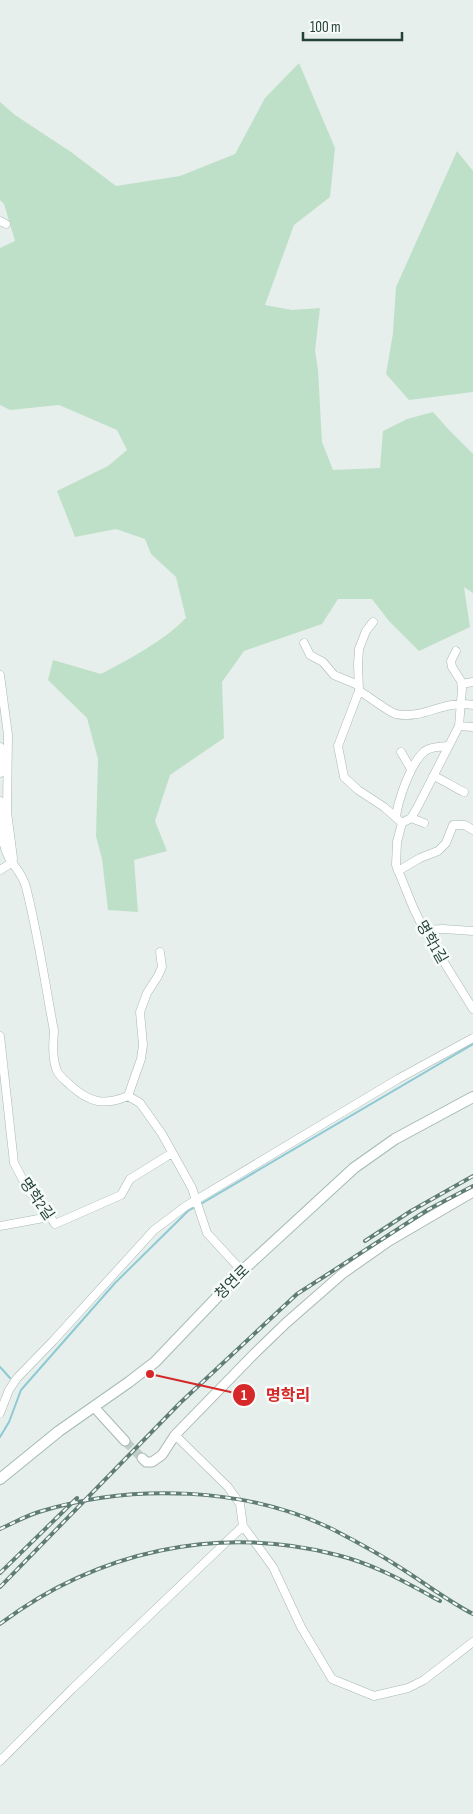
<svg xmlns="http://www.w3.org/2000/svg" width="473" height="1814" viewBox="0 0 473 1814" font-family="'Sofia Sans Condensed','Noto Sans KR',sans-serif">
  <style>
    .green { fill: #bfe0c8 }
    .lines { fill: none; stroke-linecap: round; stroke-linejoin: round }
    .stream { stroke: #8ec9d4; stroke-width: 2 }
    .tertiary-tunnel { stroke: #bfccc8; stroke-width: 9; stroke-dasharray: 9 4.5; stroke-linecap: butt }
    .minor-casing { stroke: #a8b8b2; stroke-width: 9 }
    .tertiary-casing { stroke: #a8b8b2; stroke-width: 11 }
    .secondary-casing { stroke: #a4bbb3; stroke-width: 12 }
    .minor { stroke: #fff; stroke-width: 8 }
    .tertiary { stroke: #fff; stroke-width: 9 }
    .secondary { stroke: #fff; stroke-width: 10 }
    .rail-casing { stroke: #5f7d75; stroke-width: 4 }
    .rail { stroke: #f7fbf9; stroke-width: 2; stroke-dasharray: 5.5; stroke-linecap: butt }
    .labels { text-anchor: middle; stroke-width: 5; stroke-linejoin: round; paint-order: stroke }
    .street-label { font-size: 15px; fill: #24423a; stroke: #f7fbf9 }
    .leader { fill: none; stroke: #d62828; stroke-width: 2 }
    .callout-dot { fill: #d62828; stroke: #f7fbf9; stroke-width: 2 }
    .mark-label { font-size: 15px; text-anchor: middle; font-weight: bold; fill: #fff }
    .callout-label { font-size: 16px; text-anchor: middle; font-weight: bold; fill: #d62828; stroke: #f7fbf9; stroke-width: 5; stroke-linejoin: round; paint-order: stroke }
  </style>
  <rect width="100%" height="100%" fill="#e6efeb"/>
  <!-- green -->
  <path class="green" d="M 299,63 L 335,148 L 330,197 L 294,225 L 265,305 L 292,310 L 320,308 L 315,351 L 318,369 L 322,442 L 333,470 L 380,468 L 383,431 L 407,419 L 433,412 L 449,430 L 473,454 L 473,593 L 464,587 L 470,627 L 419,651 L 389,621 L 372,599 L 338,599 L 322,624 L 244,651 L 222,682 L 224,738 L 170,775 L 155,821 L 167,851 L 134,860 L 138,912 L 108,910 L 102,859 L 96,836 L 98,759 L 87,718 L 48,680 L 53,660 L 101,674 C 131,658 162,642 186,618 L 176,577 L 151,554 L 145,539 L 116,529 L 75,537 L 57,491 L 108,466 L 127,450 L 117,430 L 59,405 L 10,410 L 0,405 L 0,248 L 15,241 L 4,204 L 0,200 L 0,102 L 15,115 L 71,152 L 116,186 L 180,176 L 235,154 L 265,98 Z
    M 457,151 L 473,171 L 473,392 L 409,400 L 386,374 L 393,333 L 396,287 Z"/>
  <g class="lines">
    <!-- stream -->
    <path class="stream" d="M 199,1205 L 473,1044
      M 0,1367 L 10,1378
      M 0,1437 L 9,1422 L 21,1390 L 115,1283 L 188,1211 L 195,1207"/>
    <!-- tertiary-tunnel -->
    <path class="tertiary-tunnel" d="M 125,1441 L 142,1458"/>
    <!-- minor casing -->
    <g class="minor-casing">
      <path id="minor" d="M 0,221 L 6,224
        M 373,622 L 366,631 L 359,649 L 358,664 L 359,691 L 338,746 L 344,777 L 358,790 L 384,807 L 402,823
        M 304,643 L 310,655 L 323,662 L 334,675 L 358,685
        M 456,651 L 451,661 L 452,667 L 461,681 L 462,689 L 459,726 L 417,808 L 411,818 L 402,823 L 397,842 L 396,865 L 413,907 L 424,930 L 473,1009
        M 0,675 L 8,735 L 7,812 L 13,858
        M 462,684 L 473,682
        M 359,691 C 369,696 388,712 396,714 C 424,720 444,699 473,705
        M 459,726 L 473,727
        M 0,747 L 0,773
        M 401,752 L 411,769
        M 433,776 C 444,780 453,787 464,792
        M 0,801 C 1,819 0,842 9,858 C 16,869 22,873 26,887 C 38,934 45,983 54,1031 C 53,1044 52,1058 57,1071 C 59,1076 66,1081 70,1085 C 90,1103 104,1106 128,1096
        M 396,817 C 398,800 411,762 425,751 C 432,746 441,747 448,746
        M 411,818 L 424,823
        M 0,870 L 13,862
        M 398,871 L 420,858 L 438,851 L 446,843 L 453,825 L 465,825 L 473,830
        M 424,930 L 443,929 L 473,931
        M 160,952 L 162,967 L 158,976 L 147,993 L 140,1012 L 143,1045 L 141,1059 L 128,1096 L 140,1103 L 162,1134 L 192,1188 L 207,1233 L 242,1271
        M 0,1036 L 14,1163 L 30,1193 L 39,1200 L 55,1224 L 121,1195 L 130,1179 L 172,1153
        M 0,1226 L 49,1217
        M 0,1413 L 9,1390 L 17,1378 L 53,1341 L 154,1230 L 186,1206 L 398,1079 L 473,1038
        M 175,1435 L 228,1487 L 240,1504 L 243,1526
        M 0,1761 L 72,1689 L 243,1526 L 273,1567 L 301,1627 L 332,1679 L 374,1696 L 408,1688 L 424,1680 L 473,1642"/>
    </g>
    <!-- tertiary casing -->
    <g class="tertiary-casing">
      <path id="tertiary" d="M 94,1407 L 125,1441
        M 142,1458 L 146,1462 L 152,1462 L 162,1455 L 175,1435 L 255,1353 L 286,1323 L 342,1274 L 389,1241 L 473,1192"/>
    </g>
    <!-- secondary casing -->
    <g class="secondary-casing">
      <path id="secondary" d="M 0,1479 L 59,1431 L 129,1382 L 155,1362 L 242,1271 L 354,1168 L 395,1139 L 473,1097"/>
    </g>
    <!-- minor -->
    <use href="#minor" class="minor"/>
    <!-- tertiary -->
    <use href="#tertiary" class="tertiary"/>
    <!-- secondary -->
    <use href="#secondary" class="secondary"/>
    <!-- rail casing -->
    <g class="rail-casing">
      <path id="rail" d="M 365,1241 L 411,1211 L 473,1176
        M 0,1529 C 14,1523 27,1515 42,1511 C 133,1483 248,1487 334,1530 C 355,1541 376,1552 396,1565 C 422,1581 446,1600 473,1614
        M 0,1573 L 77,1498
        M 0,1587 L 180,1403 L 297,1294 L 429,1209 L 473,1186
        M 0,1624 C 97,1551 219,1524 337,1555 C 374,1564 407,1583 440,1601"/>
    </g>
    <!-- rail -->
    <use href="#rail" class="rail"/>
  </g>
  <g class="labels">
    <!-- street labels -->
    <g class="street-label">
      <text transform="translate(432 942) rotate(60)" y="5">명학1길</text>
      <text transform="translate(37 1199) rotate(55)" y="5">명학2길</text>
      <text transform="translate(232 1282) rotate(-45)" y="5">청연로</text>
    </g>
  </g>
  <!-- callouts -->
  <path class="leader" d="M150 1374L244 1395"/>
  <g class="callout-dot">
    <circle cx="150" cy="1374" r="5"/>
    <circle cx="244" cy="1395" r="12"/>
  </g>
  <g class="mark-label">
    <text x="244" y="1400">1</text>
  </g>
  <g class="callout-label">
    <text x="288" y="1401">명학리</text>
  </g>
  <!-- scale -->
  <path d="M303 32v8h99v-8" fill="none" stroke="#24423a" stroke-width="2.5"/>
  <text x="310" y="32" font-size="15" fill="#24423a" stroke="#f7fbf9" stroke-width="4" paint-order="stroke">100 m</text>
</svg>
